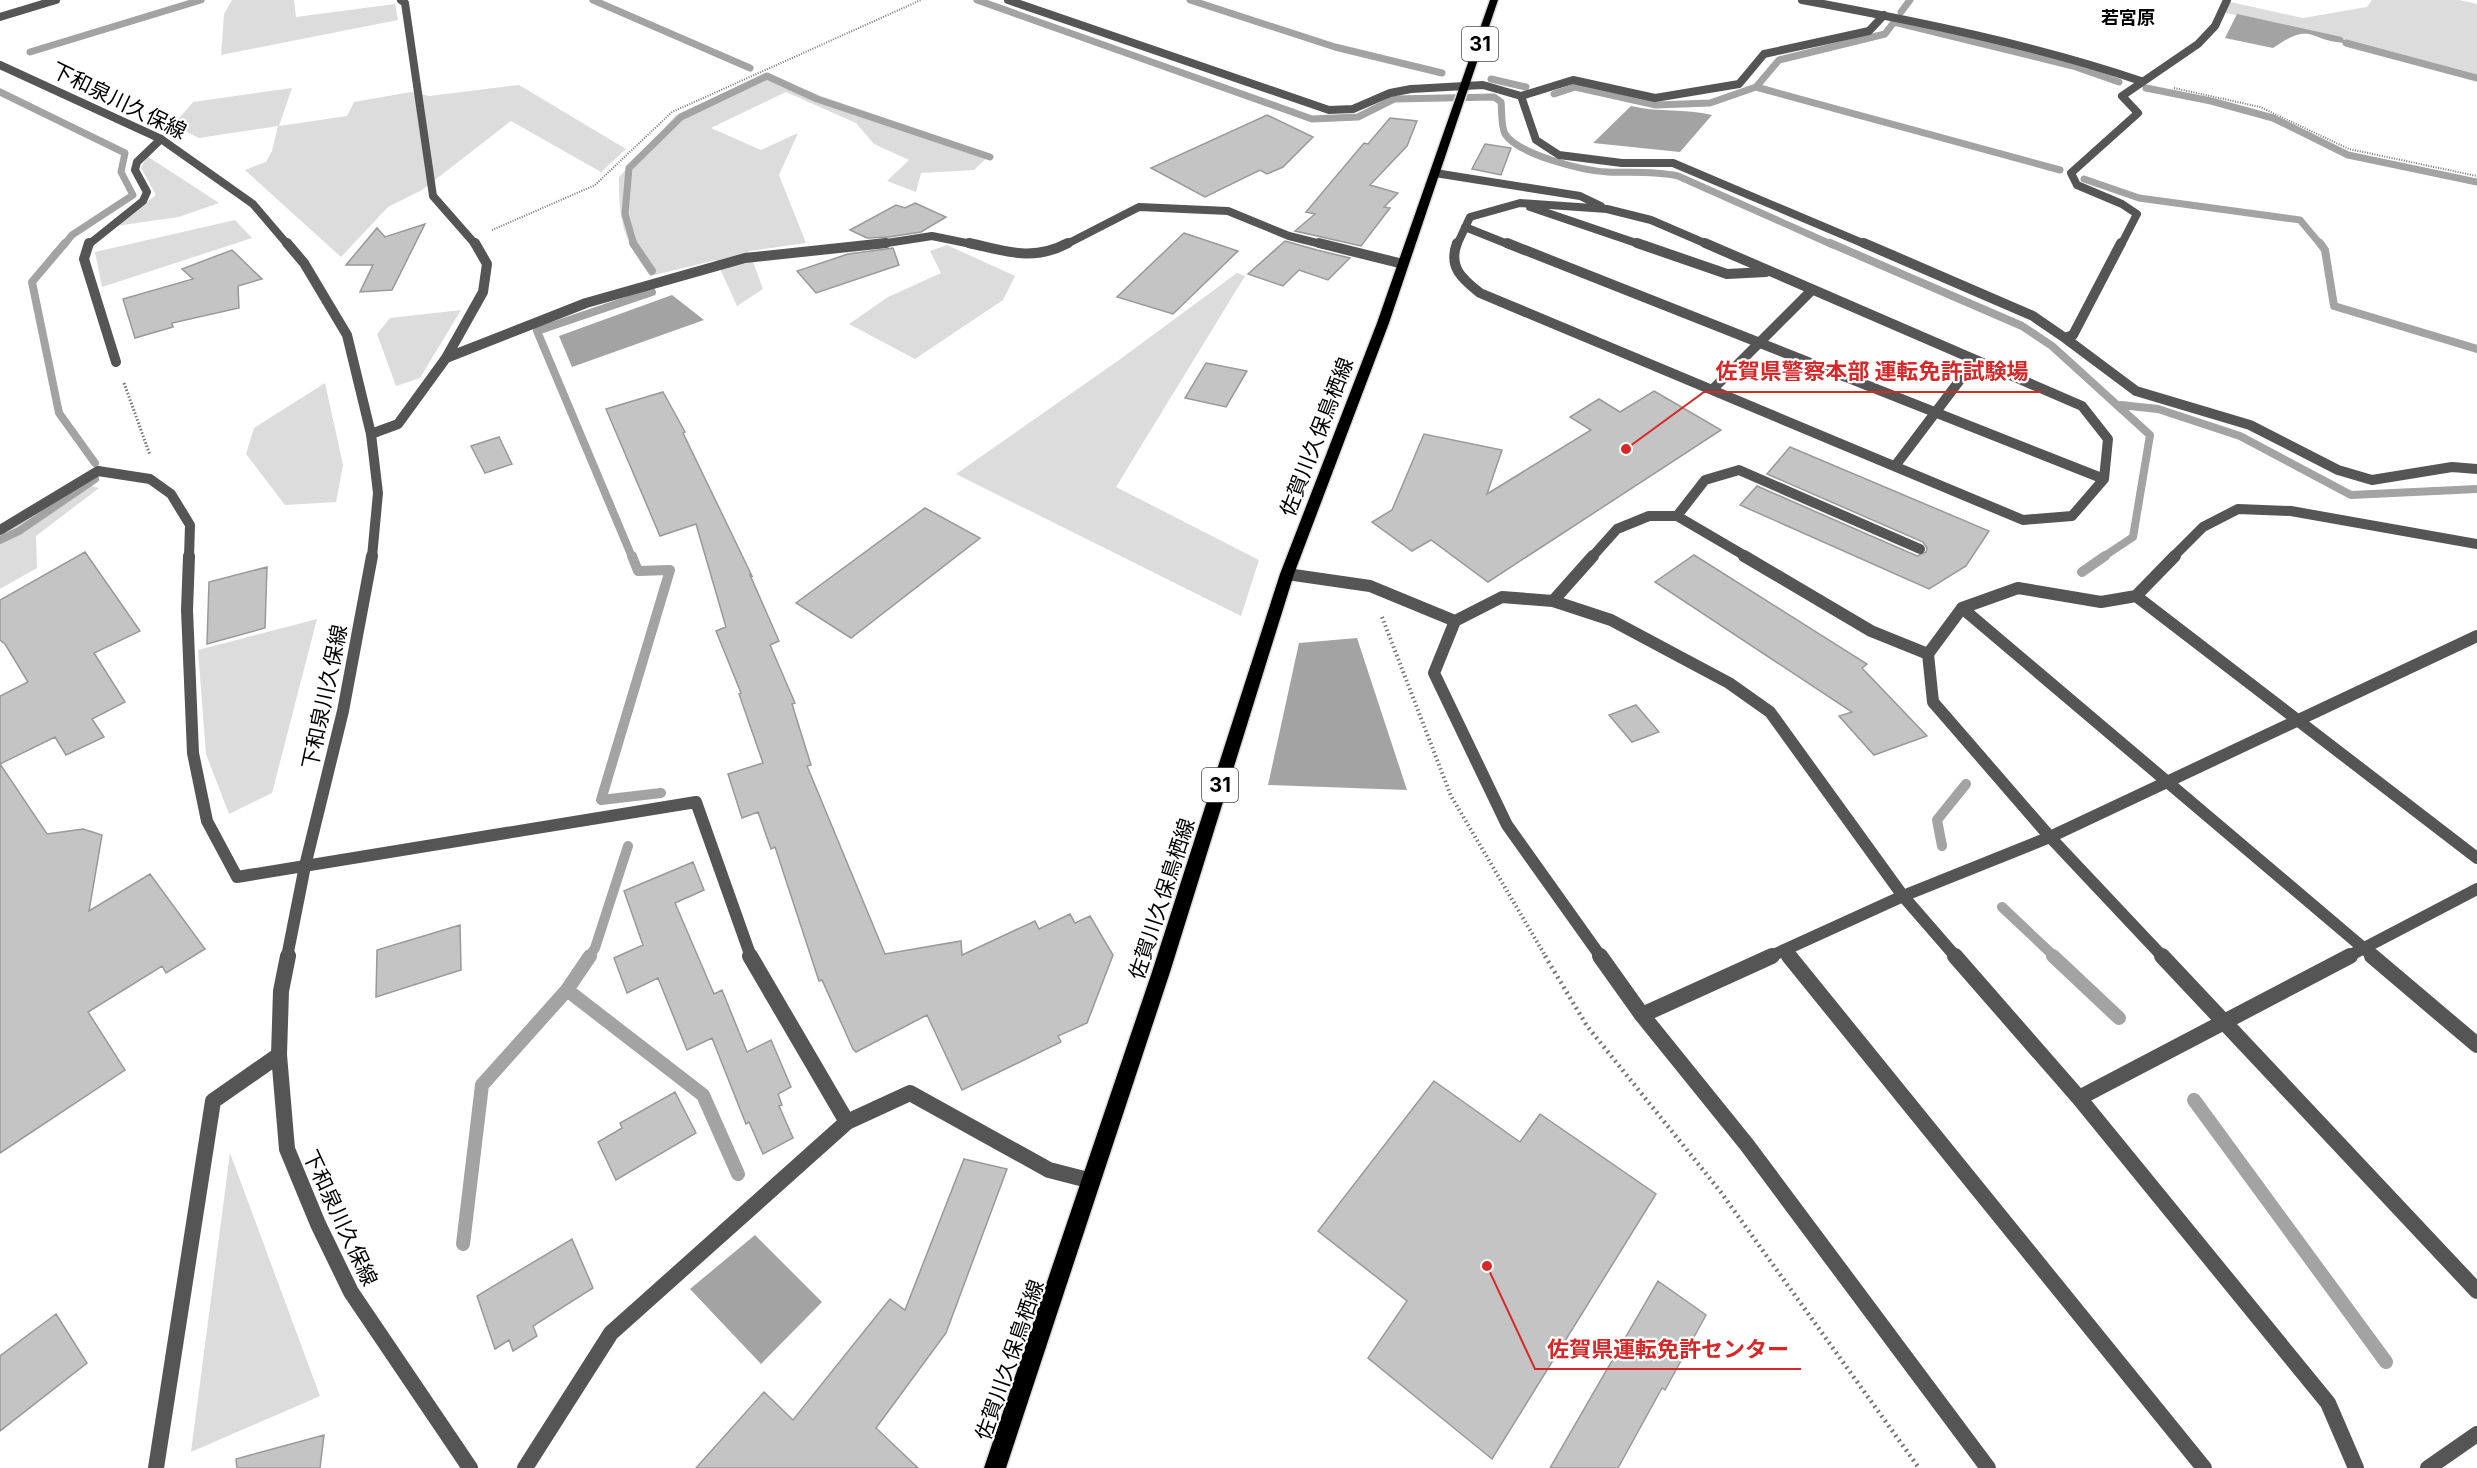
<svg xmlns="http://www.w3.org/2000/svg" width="2477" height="1468" viewBox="0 0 2477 1468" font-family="Inter,'Noto Sans JP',sans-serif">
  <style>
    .green { fill: #dcdcdc }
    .water { fill: #a3a3a3 }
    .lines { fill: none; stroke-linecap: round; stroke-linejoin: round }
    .stream-far3 { stroke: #a3a3a3; stroke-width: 7 }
    .stream-far2 { stroke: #a3a3a3; stroke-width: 8 }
    .stream-far1 { stroke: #a3a3a3; stroke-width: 10 }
    .stream { stroke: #a3a3a3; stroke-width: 14 }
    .building { fill: #c4c4c4; stroke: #999; stroke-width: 1.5 }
    .primary-casing { stroke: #dbdbdb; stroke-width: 3 }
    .path-far3 { stroke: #777; stroke-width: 2; stroke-dasharray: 1 1.5; stroke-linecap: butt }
    .path-far2 { stroke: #777; stroke-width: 3; stroke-dasharray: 1.5 2; stroke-linecap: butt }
    .path-far1 { stroke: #777; stroke-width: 4; stroke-dasharray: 1.5 3; stroke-linecap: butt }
    .path { stroke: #777; stroke-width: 4.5; stroke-dasharray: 2 4; stroke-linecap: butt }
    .service-far3 { stroke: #555; stroke-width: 8 }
    .service-far2 { stroke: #555; stroke-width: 10 }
    .service-far1 { stroke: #555; stroke-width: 12 }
    .service { stroke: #555; stroke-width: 16 }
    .minor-far3 { stroke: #555; stroke-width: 8 }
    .minor-far2 { stroke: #555; stroke-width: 10 }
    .minor-far1 { stroke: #555; stroke-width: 12 }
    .minor { stroke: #555; stroke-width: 16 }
    .tertiary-far3 { stroke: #555; stroke-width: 8 }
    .tertiary-far2 { stroke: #555; stroke-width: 10 }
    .tertiary-far1 { stroke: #555; stroke-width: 12 }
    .tertiary { stroke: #555; stroke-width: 16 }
    .primary { fill: #000; fill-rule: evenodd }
    .labels { text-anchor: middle; stroke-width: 4.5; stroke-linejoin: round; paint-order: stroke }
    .far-neighbourhood-label { font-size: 18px; font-weight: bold; fill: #000; stroke: #fff }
    .shield { fill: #fff; stroke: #4c4c4c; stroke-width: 1.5 }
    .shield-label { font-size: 20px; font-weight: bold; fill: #000 }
    .street-label { font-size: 21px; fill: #000; stroke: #fff }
    .leader { fill: none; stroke: #d62828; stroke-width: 2 }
    .callout-dot { fill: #d62828; stroke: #fff; stroke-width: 2 }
    .callout-label { font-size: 22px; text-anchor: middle; font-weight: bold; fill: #d62828; stroke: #fff; stroke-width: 4.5; stroke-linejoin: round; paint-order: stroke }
  </style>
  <rect width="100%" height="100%" fill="#fff"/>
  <!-- green -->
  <path class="green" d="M 232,0 L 294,0 L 296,17 L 395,4 L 398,20 L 221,55 L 224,14 Z
    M 2372,0 L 2459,0 L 2477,4 L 2477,80 L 2344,43 L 2346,42 L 2342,37 L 2221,12 L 2226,1 L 2303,18 L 2367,7 Z
    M 767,73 L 821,96 L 991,154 L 974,170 L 921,173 L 916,192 L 887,181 L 909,160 L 874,144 L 856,123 L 786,92 L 711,128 L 761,150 L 798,133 L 779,175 L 806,243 L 749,251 L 763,289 L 737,306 L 716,260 L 650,276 C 623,238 619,224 619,177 L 676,115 Z
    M 519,85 L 626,149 L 601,172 L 511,121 L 422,190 L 388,207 L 341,257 L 245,170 L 266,162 L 272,151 L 278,126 L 199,138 L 173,125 L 193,102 L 292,88 L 279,126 L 347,116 L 354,102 L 411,92 L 429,96 Z
    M 147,156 L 219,203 L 179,217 L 115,226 L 156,195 L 141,168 Z
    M 235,220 L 252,238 L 102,287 L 95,252 Z
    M 947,245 L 1015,276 L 1003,300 L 915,359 L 849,324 L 888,297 L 941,273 L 930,251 Z
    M 1237,273 L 1245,276 L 1116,487 L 1259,560 L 1241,616 L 956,474 L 1119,360 Z
    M 461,310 L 420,378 L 396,386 L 377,334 L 390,318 Z
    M 325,383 L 343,465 L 336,502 L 285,505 L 246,454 L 254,428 Z
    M 84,484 L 99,488 L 36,536 L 37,568 L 0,589 L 0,536 Z
    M 317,619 L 272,793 L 229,814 L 206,754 L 198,650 Z
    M 230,1153 L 320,1396 L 191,1452 Z"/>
  <!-- water -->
  <path class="water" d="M 2237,14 L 2342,37 L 2346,43 C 2309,42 2313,20 2273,48 L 2225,38 Z
    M 1631,106 C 1659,113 1685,108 1712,115 L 1680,152 L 1593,143 Z
    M 672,295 L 704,320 L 572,367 L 559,336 Z
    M 1357,638 L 1407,790 L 1268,785 L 1299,643 Z
    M 755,1235 L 822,1302 L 761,1364 L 690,1289 Z"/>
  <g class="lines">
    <!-- stream-far3 -->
    <path class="stream-far3" d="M 593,0 L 750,68
      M 977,0 L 1312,119 L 1358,117 L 1394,99 L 1494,97 L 1501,102 C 1502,111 1501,127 1505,134 C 1519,155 1584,171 1608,172 C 1633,173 1654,171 1678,176 L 1833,245
      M 1190,0 L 1335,47 L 1442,73
      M 1901,12 L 1910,0
      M 2346,43 L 2477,78
      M 30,52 L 201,0
      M 1491,79 L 1526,87
      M 1756,87 L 1779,60 L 1885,34 L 1894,22 L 2073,66 L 2119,82
      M 2146,88 L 2211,101 L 2273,118 L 2348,155 L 2477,182
      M 0,92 L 125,153 L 121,172 L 133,195 L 72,235 L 64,245
      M 1554,94 L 1575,87 L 1656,105 L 1710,103 L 1756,87 L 2060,170
      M 2084,179 L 2139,198 L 2300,220 L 2321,245
      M 634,245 L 625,214 L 629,168 L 681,117 L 767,76 L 817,99 L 990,157"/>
    <!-- stream-far2 -->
    <path class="stream-far2" d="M 65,243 L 32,282 L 59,413 L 95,463
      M 633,243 L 652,271
      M 1830,243 L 2022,326 L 2052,346 L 2150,435 L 2133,537 L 2103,557
      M 2320,243 L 2325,250 L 2334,306 L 2477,349
      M 2121,405 L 2158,409 L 2240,436 L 2351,495 L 2477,489
      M 0,540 L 19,531 L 95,479
      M 632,557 L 537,331 L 652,292"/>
    <!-- stream-far1 -->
    <path class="stream-far1" d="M 632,556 L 638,571 L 670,570 L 601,800 L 661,793
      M 2082,572 L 2105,556
      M 1942,846 L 1937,820 L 1966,784
      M 2002,907 L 2055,957
      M 589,957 L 595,948 L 628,846"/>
    <!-- stream -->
    <path class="stream" d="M 2053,956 L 2119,1018
      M 567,990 L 703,1095 L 738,1174
      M 2194,1100 L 2386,1362
      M 463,1244 L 482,1085 L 567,990 L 590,956"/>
  </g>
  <!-- building -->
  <path class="building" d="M 1267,115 L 1313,137 L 1283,167 L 1267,174 L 1260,170 L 1205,197 L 1151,168 Z
    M 1390,118 L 1417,121 L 1407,146 L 1370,185 L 1398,193 L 1384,207 L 1390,208 L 1361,246 L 1295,231 L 1315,214 L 1306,212 L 1364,143 L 1368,144 Z
    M 1485,144 L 1511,148 L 1501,175 L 1472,169 Z
    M 915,203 L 946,217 L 921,232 L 889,237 L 867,238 L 850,230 L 896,205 L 905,208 Z
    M 425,224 L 392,290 L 360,292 L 373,265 L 346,265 L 377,228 L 385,237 Z
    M 1184,233 L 1238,251 L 1173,314 L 1117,297 Z
    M 1285,241 L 1317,250 L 1350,258 L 1328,280 L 1299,270 L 1283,286 L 1248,274 Z
    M 893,248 L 899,265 L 816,293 L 797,271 L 848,254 Z
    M 232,250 L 262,279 L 238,286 L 239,308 L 172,323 L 173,327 L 135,338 L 123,299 L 193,279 L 182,269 Z
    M 1206,363 L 1247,371 L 1226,407 L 1185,398 Z
    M 1654,391 L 1721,430 L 1488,582 L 1431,540 L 1412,551 L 1372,522 L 1392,510 L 1424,434 L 1502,450 L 1487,494 L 1591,430 L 1570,417 L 1599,399 L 1620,412 Z
    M 663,392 L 685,432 L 683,433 L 752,576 L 750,575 L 779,641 L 770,645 L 795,703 L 792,704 L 811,765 L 807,766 L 885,954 L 961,941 L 962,955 L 1035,921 L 1039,929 L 1070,914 L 1075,923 L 1090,916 L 1113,955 L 1087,1023 L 1058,1036 L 1061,1042 L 962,1090 L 927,1015 L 856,1052 L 853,1049 L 822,980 L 819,981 L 775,847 L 771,849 L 758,812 L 742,818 L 728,774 L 763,763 L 739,694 L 741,693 L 716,631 L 726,627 L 696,524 L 660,536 L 606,409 Z
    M 499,437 L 512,464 L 485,473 L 471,446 Z
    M 1790,447 L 1989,531 L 1966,566 L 1929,589 L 1740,505 L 1757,486 L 1917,556 L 1926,552 L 1927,548 L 1923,542 L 1767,474 Z
    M 925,508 L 980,538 L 851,638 L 796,603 Z
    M 85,552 L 140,631 L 94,653 L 125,702 L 92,719 L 104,737 L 66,755 L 55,737 L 0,764 L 0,696 L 28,682 L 5,644 L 0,640 L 0,600 Z
    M 1694,555 L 1867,664 L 1862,668 L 1927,736 L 1874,755 L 1839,716 L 1852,712 L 1655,582 Z
    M 267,567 L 265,628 L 207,644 L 209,582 Z
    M 1636,705 L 1659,732 L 1632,742 L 1609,715 Z
    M 0,764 L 47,834 L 83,829 L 102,835 L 89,911 L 150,874 L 205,949 L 166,973 L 162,966 L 88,1012 L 125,1070 L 0,1153 Z
    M 693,862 L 704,890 L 675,903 L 714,994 L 722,990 L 747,1052 L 771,1040 L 791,1087 L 778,1094 L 782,1105 L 779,1106 L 793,1138 L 763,1154 L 749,1122 L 746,1124 L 712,1038 L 687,1050 L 658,978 L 627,993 L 614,958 L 643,945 L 624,891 Z
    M 460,925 L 461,970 L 376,997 L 377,950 Z
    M 1434,1081 L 1520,1142 L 1540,1114 L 1656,1194 L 1492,1459 L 1368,1358 L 1407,1301 L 1318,1231 Z
    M 675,1092 L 696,1133 L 616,1180 L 598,1142 L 622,1128 L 620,1123 Z
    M 964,1159 L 1007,1169 L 946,1333 L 876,1428 L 918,1468 L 696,1468 L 764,1392 L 793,1420 L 890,1299 L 905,1310 Z
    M 572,1239 L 593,1288 L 533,1326 L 537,1336 L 513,1351 L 509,1340 L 495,1349 L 477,1296 Z
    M 1658,1281 L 1706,1315 L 1665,1390 L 1662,1388 L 1618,1468 L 1550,1468 Z
    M 56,1314 L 87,1363 L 0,1431 L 0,1356 Z
    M 324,1435 L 320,1468 L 237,1468 L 236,1459 Z"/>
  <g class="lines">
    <!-- primary casing -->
    <g class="primary-casing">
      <path id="primary" d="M 1490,0 L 1498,0 L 1389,323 L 1294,574 L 1170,972 L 1006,1468 L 984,1468 L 1152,972 L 1280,574 L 1377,323 Z"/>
    </g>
    <!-- path-far3 -->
    <path class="path-far3" d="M 2174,88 L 2260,107 L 2349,149 L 2477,176
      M 492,230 L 595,185 L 672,112 L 921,0"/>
    <!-- path-far2 -->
    <path class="path-far2" d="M 124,383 L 150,455"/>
    <!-- path-far1 -->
    <path class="path-far1" d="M 1382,617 L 1451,796 L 1546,957"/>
    <!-- path -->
    <path class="path" d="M 1545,956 L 1587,1026 L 1720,1191 L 1919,1468"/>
    <!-- service-far3 -->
    <path class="service-far3" d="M 1435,173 L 1580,196 L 1601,206
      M 1530,207 L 1642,245
      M 1465,227 L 1510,245
      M 88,245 L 143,201 L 147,192 L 135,170 L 137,162 L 161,139
      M 1457,245 L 1470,217 L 1520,203 L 1607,209 L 1651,220 L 1709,245"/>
    <!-- service-far2 -->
    <path class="service-far2" d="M 89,243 L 84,259 L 116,362
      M 1457,243 C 1448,267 1462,279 1480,293 L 2023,520 L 2072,516 L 2104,479 L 2108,439 L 2082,406 L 1705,243
      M 1507,243 L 2104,479
      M 1637,243 L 1727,274 L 1766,272
      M 1712,390 L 1812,290
      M 1895,466 L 1975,360
      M 1677,516 L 1705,480 L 1739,470 L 1920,549
      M 1592,557 L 1617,529 L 1649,516 L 1677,516 L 1747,557
      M 2173,557 L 2203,527 L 2238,509 L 2291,511 L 2477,544"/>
    <!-- service-far1 -->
    <path class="service-far1" d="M 1744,556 L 1871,631 L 1928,654
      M 1287,574 L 1370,586 L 1455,621 L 1502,597 L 1553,601 L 1611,620 L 1729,683 L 1770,712 L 1903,896 L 1956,957
      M 2136,596 L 2477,858
      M 1553,601 L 1593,556
      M 1962,608 L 2374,957
      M 1455,621 L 1434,673 L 1507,825 L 1601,957
      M 1784,950 L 1790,957
      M 1769,957 L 1903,896 L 2050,837 L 2477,636
      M 2163,957 L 2050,837 L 1933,702 L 1928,654 L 1962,608 L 2018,588 L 2101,602 L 2136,596 L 2175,556
      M 2347,957 L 2477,889"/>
    <!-- service -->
    <path class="service" d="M 1600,956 L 1642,1015 L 1747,1145 L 1988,1468
      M 1789,956 L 2204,1468
      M 1955,956 L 2079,1098 L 2328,1403 L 2356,1468
      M 2162,956 L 2477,1291
      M 2372,956 L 2477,1045
      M 1642,1015 L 1772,956
      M 2079,1098 L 2350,956
      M 2428,1468 L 2477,1434"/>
    <!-- minor-far3 -->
    <path class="minor-far3" d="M 401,0 L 405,3 L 433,196 L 476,245
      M 1008,0 L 1329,110 L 1353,109 L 1390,93 L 1411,89 L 1483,85 L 1521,96 L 1573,80 L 1655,98 L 1739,84 L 1764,54 L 1869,31 L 1884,15
      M 1802,0 C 1916,21 2031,44 2141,81
      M 0,17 L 56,0
      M 1521,96 L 1536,140 L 1559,155 L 1622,163 L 1673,163 L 1867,245
      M 874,245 L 932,236 L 976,245
      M 1065,245 L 1139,207 L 1228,211 L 1289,236 L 1325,245
      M 2121,245 L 2137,214 L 2122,204 L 2077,185 L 2071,173 L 2138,113 L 2122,96 L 2198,44 L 2215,26 L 2227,0"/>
    <!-- minor-far2 -->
    <path class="minor-far2" d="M 969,243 C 1006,251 1032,262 1068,243
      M 1319,243 L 1403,264
      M 1864,243 L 2033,316 L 2065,338
      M 2121,243 L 2073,335 L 2065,338 L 2136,391 L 2250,425 L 2338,470 L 2372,480 L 2452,467 L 2477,469
      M 446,358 L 586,303 L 745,258 L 886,243
      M 371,434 L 398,424 L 446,358 L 483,292 L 487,264 L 475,243
      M 0,530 L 98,471 L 150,479 L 171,494 L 190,525 L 189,557"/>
    <!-- minor-far1 -->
    <path class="minor-far1" d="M 189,556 L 187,610 L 193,753 L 207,821 L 237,877 L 696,802 L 751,957"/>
    <!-- minor -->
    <path class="minor" d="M 847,1122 L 910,1093 L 1049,1170 L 1092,1181
      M 156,1468 L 213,1101 L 279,1055
      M 525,1468 L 611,1333 L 847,1122 L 750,956"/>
    <!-- tertiary-far3 -->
    <path class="tertiary-far3" d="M 0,65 L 161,139 L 253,204 L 288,245"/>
    <!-- tertiary-far2 -->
    <path class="tertiary-far2" d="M 287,243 L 304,263 L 347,335 L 371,434 L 378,493 L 372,557"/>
    <!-- tertiary-far1 -->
    <path class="tertiary-far1" d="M 287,957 L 305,866 L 343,711 L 372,556"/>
    <!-- tertiary -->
    <path class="tertiary" d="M 288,956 L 281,991 L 279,1055 L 287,1149 L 318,1224 L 351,1292 L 470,1468"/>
    <!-- primary -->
    <use href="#primary" class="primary"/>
  </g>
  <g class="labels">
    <!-- far-neighbourhood labels -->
    <g class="far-neighbourhood-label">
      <text x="2128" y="24">若宮原</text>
    </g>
    <!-- shield labels -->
    <g class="shield">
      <rect x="1462" y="27" width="36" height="34" rx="4.5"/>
      <rect x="1202" y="768" width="36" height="34" rx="4.5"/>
    </g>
    <g class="shield-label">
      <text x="1480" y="51">31</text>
      <text x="1220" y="792">31</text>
    </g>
    <!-- street labels -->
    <g class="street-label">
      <text transform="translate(119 101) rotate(26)" y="7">下和泉川久保線</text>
      <text transform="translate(1317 437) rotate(-69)" y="7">佐賀川久保鳥栖線</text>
      <text transform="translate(325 697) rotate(-78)" y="7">下和泉川久保線</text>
      <text transform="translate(1162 899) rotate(-72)" y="7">佐賀川久保鳥栖線</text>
      <text transform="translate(340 1218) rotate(65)" y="7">下和泉川久保線</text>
      <text transform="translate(1010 1360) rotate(-71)" y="7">佐賀川久保鳥栖線</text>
    </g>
  </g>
  <!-- callouts -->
  <path class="leader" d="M1626 449L1704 392H2041M1487 1266L1535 1369H1801"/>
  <g class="callout-dot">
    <circle cx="1626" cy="449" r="6"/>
    <circle cx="1487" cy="1266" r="6"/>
  </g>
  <g class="callout-label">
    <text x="1872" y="379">佐賀県警察本部 運転免許試験場</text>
    <text x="1668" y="1357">佐賀県運転免許センター</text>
  </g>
</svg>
